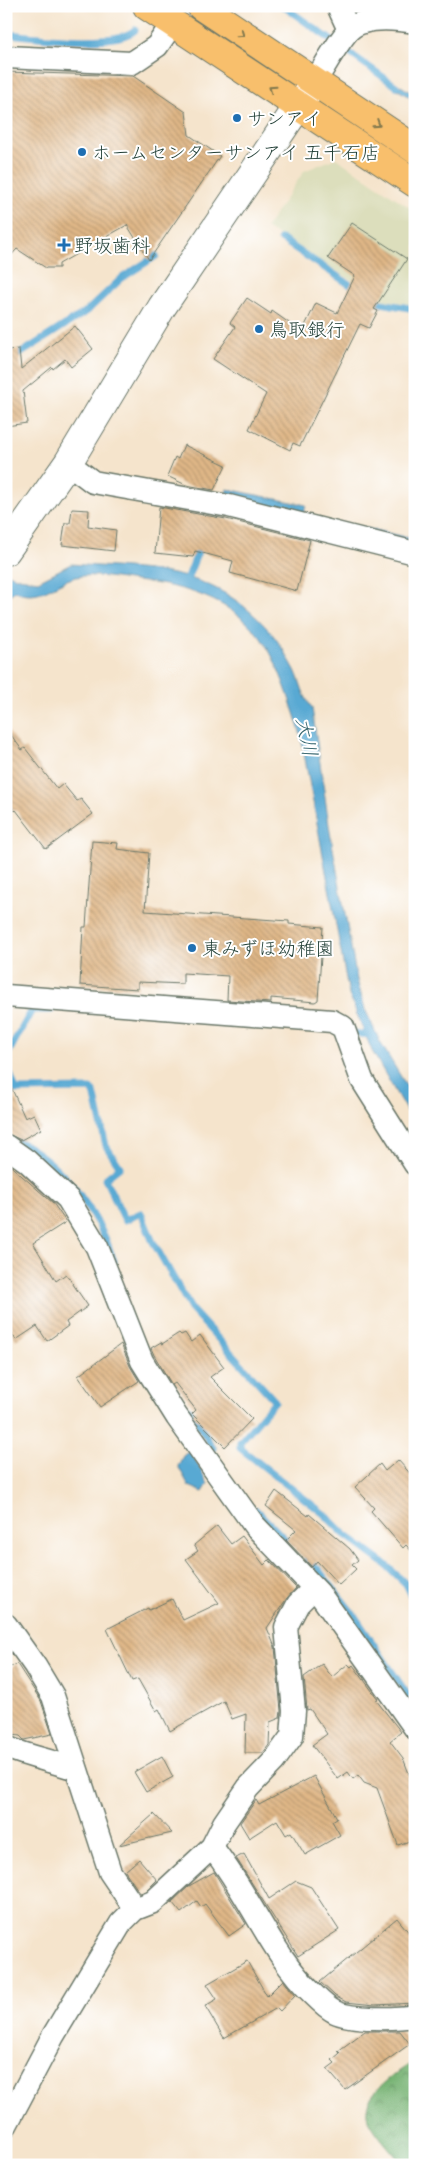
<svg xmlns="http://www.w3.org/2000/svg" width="421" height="2171" viewBox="0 0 421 2171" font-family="Sriracha,'Klee One',sans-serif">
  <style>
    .built { fill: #dcdebc }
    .forest { fill: url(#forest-crowns); stroke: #4c7854 }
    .water { fill: #59a9d3; stroke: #3c7384 }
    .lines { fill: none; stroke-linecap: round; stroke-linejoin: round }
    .stream { stroke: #59a9d3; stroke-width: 7 }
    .building { fill: url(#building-back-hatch) }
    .minor-casing { stroke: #6a7769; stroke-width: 25 }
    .tertiary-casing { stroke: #6a7769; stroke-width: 30 }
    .trunk-casing { stroke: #6a7769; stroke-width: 30 }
    .minor { stroke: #fff; stroke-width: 22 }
    .tertiary { stroke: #fff; stroke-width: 28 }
    .trunk { stroke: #f8bf6c; stroke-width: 28 }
    .oneway { stroke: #81784d }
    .poi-dot { fill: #1f6fb2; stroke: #fff; stroke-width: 2 }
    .labels { text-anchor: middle; stroke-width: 4; stroke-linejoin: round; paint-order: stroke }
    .poi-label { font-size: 19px; fill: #1f3d34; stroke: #fff; text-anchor: start }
    .water-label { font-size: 20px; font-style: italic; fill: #33636c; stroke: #fff }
  </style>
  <defs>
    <pattern id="forest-crowns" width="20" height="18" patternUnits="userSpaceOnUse" patternTransform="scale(1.25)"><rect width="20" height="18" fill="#78b474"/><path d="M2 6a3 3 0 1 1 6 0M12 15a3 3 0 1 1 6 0" fill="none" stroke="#629460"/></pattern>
    <pattern id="building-back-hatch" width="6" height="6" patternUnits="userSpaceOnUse" patternTransform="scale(1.25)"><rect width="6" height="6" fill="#e0b787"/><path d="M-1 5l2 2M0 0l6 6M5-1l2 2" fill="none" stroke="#b5966f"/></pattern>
  </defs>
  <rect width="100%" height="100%" fill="#fff"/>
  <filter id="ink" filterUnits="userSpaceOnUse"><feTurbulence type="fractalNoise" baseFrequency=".02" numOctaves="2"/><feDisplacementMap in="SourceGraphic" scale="10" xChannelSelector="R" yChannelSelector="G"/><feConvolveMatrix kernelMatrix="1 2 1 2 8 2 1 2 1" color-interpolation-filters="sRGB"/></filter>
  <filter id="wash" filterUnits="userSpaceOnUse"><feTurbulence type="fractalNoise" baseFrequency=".0096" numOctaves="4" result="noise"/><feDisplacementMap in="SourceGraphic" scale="20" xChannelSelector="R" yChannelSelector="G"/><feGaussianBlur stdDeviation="1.12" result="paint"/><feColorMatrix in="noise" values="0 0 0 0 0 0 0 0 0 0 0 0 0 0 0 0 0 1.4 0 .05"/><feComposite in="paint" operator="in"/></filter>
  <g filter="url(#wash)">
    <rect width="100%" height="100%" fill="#f5e4cc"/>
    <!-- built -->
    <path class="built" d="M 336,158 L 415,211 L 415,305 L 384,300 L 266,228 L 304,171 Z"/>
    <!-- forest -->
    <path class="forest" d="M 415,2061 L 415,2165 L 403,2165 C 393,2152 370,2129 367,2114 C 364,2092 399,2071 415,2061 Z"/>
    <!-- water -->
    <path class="water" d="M 390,79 L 415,95 L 415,101 L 388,83 Z
      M 227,489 L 306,505 L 304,513 L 226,497 Z
      M 357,526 L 415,539 L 415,542 L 357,528 Z
      M 71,564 C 155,571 214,565 273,635 C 281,645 289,659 295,670 C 302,685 302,694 312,708 L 330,832 L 357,980 L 365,1009 L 380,1042 L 415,1100 L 415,1126 L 372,1051 L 349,995 L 300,732 C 292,706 283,678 271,654 C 244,603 189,586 136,581 C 120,579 91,573 76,577 C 53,583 41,601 15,591 L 6,597 L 6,573 L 19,578 L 38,581 Z
      M 190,1450 L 208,1484 L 203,1492 L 189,1486 L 178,1466 L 183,1456 Z"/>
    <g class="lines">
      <!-- stream -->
      <path class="stream" d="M 283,6 L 396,86
        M 380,6 L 402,10
        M 6,34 C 35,36 114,48 135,30
        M 281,239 L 358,290
        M 372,298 L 381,303 L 415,309
        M 12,359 L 87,311 L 122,278 L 156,256
        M 186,582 L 201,544
        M 350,1033 L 371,1035
        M 6,1057 L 32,1010 L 51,1010
        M 6,1063 L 16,1090 L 90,1089 L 94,1092 L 106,1146 L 120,1167 L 105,1179 L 125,1220 L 141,1213 L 152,1240 L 191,1309 L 275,1401 L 240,1442 L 240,1448 L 324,1514 L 344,1534 L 386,1565 L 406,1584 L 415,1602
        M 20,1142 C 65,1166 98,1213 114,1261
        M 177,1402 L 189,1410 L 213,1448
        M 256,1510 L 284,1538
        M 307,1559 L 317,1568 L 354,1615 L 415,1706"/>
    </g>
    <g id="blocks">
      <!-- building -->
      <path class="building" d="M 6,72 L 133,76 L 186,112 L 189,135 L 220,156 L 149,260 L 127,225 L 59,264 L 59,268 L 46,268 L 17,249 L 6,261 Z
        M 352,223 L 407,259 L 374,309 L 378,311 L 369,328 L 360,324 L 300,446 L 293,443 L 290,450 L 249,429 L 266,394 L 213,359 L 235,327 L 230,323 L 247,298 L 271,314 L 272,311 L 302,332 L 316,303 L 337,313 L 355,276 L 328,258 Z
        M 75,326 L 93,349 L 71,367 L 65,359 L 53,369 L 52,367 L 23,391 L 27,423 L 6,426 L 6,350 L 19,349 L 21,369 Z
        M 184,445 L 226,465 L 214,490 L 186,485 L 167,476 L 175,457 L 178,459 Z
        M 159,507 L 226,519 L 310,540 L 297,591 L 230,573 L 233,561 L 195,551 L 193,557 L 155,553 Z
        M 72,509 L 89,510 L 88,526 L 116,530 L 114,551 L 62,545 L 65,523 L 70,523 Z
        M 6,728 L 22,750 L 25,748 L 57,789 L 63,784 L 77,801 L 81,799 L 93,814 L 46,849 L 16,810 L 15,811 L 6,801 Z
        M 92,841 L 118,843 L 117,849 L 149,853 L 145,911 L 289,921 L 289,924 L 323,927 L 318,1000 L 315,1002 L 271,998 L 271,1003 L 227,1000 L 228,976 L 183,973 L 183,984 L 138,982 L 138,989 L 80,985 L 83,927 L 86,927 Z
        M 6,1076 L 25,1118 L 34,1114 L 41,1129 L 21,1140 L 6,1133 Z
        M 6,1162 L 53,1203 L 66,1222 L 33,1243 L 56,1281 L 66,1274 L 88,1306 L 66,1322 L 68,1326 L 47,1341 L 37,1326 L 16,1340 L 6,1325 Z
        M 179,1333 L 181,1335 L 185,1333 L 191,1342 L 200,1335 L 224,1367 L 210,1377 L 252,1419 L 225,1447 L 192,1414 L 196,1410 L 175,1383 L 172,1385 L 154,1355 L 151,1348 L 161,1342 L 162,1344 Z
        M 121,1344 L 130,1366 L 139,1381 L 100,1407 L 78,1376 Z
        M 398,1460 L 415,1479 L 415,1555 L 406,1545 L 403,1548 L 371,1511 L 374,1508 L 355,1487 L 380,1464 L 385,1471 Z
        M 276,1491 L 308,1516 L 309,1514 L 350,1549 L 358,1560 L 352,1565 L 356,1569 L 339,1585 L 317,1561 L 312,1567 L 286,1540 L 296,1530 L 266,1506 Z
        M 217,1526 L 231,1544 L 242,1536 L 264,1565 L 269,1560 L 296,1588 L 287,1598 L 267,1628 L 275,1647 L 281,1711 L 280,1718 L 270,1722 L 269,1745 L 263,1753 L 245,1753 L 246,1714 L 232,1719 L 224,1701 L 170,1731 L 159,1709 L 156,1711 L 138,1679 L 132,1681 L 107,1629 L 148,1608 L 149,1610 L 172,1599 L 183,1620 L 219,1603 L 186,1559 L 198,1551 L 194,1545 Z
        M 17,1664 L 41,1701 L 52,1734 L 24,1740 L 20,1736 L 12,1735 L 6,1716 L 6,1669 Z
        M 322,1664 L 332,1677 L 348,1664 L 351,1667 L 353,1665 L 378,1699 L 376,1700 L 401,1732 L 390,1741 L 403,1758 L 415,1789 L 415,1839 L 398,1845 L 377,1788 L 364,1783 L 358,1775 L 353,1779 L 348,1772 L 338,1779 L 312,1745 L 327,1734 L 310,1709 L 307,1710 L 304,1677 Z
        M 162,1756 L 173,1777 L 146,1792 L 134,1772 Z
        M 314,1776 L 337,1818 L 332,1821 L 340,1835 L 305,1855 L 291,1832 L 286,1835 L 277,1820 L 249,1838 L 240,1823 L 256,1800 L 259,1805 Z
        M 154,1814 L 172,1833 L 119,1845 Z
        M 244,1854 L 269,1899 L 296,1881 L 311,1887 L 339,1930 L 298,1956 L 236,1858 Z
        M 139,1859 L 157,1880 L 146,1891 L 140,1893 L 125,1871 Z
        M 214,1872 L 246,1924 L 229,1936 L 205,1904 L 201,1907 L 197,1901 L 181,1913 L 172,1902 L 189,1886 Z
        M 397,1918 L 415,1940 L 415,2003 L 375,2005 L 346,2002 L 335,1996 L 320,1982 Z
        M 247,1961 L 267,1996 L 283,1980 L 295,1995 L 280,2011 L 277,2008 L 224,2038 L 205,2006 L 217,1999 L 207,1984 Z
        M 365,2031 L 400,2031 L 410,2044 L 345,2090 L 327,2069 L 335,2063 L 332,2060 L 340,2053 L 338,2051 Z"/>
    </g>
  </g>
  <g filter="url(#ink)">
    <use href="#blocks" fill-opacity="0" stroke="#6a7769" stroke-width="1"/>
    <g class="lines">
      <!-- minor casing -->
      <g class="minor-casing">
        <path id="minor" d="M 338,6 L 349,30
          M 6,57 L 132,63 L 157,46 L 173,23
          M 314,83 C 325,66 335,46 348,31 C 363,15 396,19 415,22
          M 68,463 L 93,482 L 229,506 L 415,553
          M 6,996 L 332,1021 L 343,1027 L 362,1080 L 415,1164
          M 6,1146 L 27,1161 L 68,1199 L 97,1247 L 142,1361 L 177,1417 L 254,1525 L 319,1593 L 415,1728
          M 6,1625 L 35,1666 L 53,1696 L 110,1872 L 135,1909
          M 6,1747 C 29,1757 53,1761 76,1769
          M 212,1847 L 224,1823 L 248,1788 L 274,1761 L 292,1736 L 294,1711 L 286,1627 L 298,1604 L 314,1588
          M 6,2125 L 53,2036 L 121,1923 L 135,1909 L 153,1902 L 212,1847 C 220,1858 229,1870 236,1882 C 261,1921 280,1963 314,1995 C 320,2001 327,2008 335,2012 C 352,2020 396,2019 415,2016"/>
      </g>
      <!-- tertiary casing -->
      <g class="tertiary-casing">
        <path id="tertiary" d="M 6,551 L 68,463 L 162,307 L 314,83"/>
      </g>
      <!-- trunk casing -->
      <g class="trunk-casing">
        <path id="trunk" d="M 147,6 L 415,183
          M 201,6 L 415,149"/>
      </g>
      <!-- minor -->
      <use href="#minor" class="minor"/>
      <!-- tertiary -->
      <use href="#tertiary" class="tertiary"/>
      <!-- trunk -->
      <use href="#trunk" class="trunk"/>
    </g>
    <!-- one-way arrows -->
    <defs><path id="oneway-chevron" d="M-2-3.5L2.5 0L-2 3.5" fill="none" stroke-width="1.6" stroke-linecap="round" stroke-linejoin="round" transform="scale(1.25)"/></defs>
    <g class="oneway">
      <use href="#oneway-chevron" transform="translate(241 34) rotate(34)"/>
      <use href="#oneway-chevron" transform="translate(272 89) rotate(-146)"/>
      <use href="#oneway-chevron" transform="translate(377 124) rotate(33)"/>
    </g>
  </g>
  <!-- markers -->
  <g class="poi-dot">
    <circle cx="237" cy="118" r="5"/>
    <circle cx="82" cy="152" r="5"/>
    <path d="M61.5 237.5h5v5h5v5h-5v5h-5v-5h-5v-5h5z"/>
    <circle cx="259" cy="329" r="5"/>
    <circle cx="192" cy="948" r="5"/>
  </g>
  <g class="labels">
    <!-- poi labels -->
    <g class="poi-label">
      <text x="247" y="125">サンアイ</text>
      <text x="92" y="159">ホームセンターサンアイ 五千石店</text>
      <text x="74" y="252">野坂歯科</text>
      <text x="269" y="336">鳥取銀行</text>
      <text x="202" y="955">東みずほ幼稚園</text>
    </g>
    <!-- water labels -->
    <g class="water-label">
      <text transform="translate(307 737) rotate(79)" y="7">大川</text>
    </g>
  </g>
  <!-- margin -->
  <rect width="421" height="2171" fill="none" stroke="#fff" stroke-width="25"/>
</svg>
